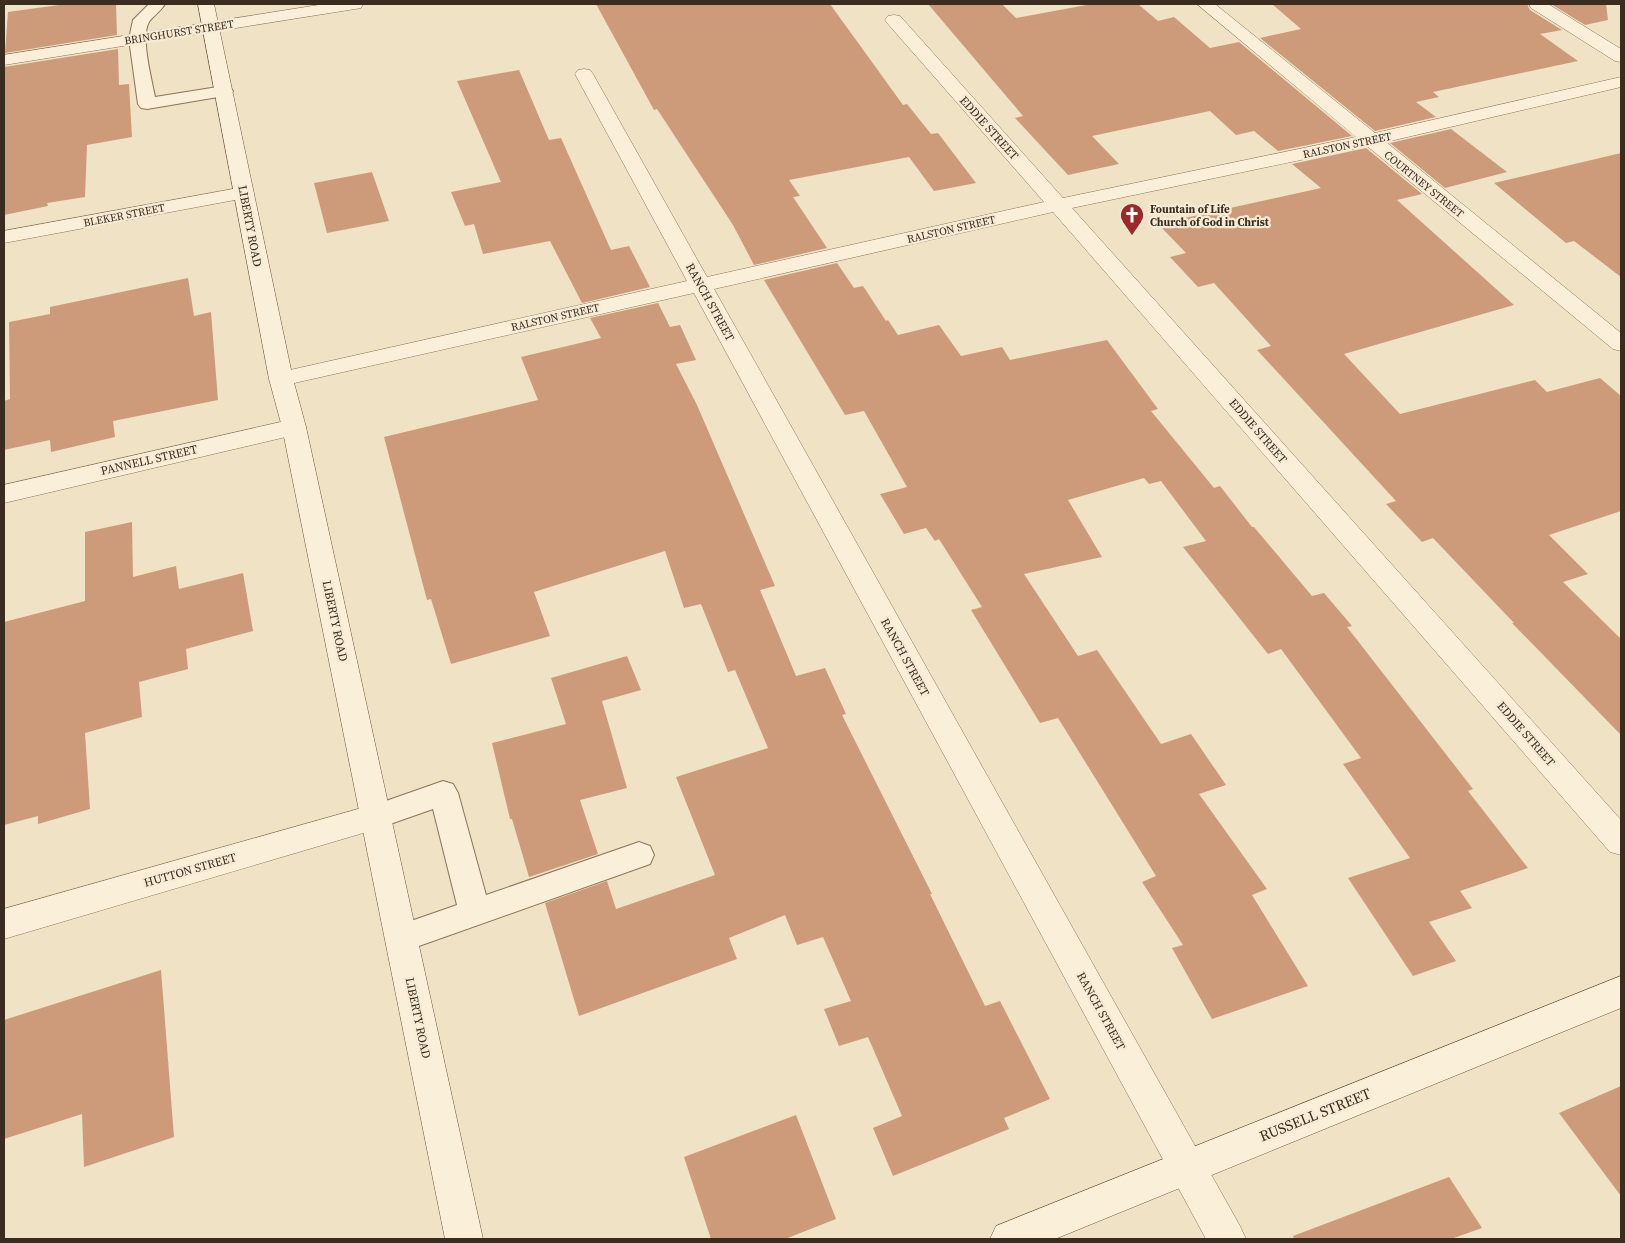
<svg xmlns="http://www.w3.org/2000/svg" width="1625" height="1243" viewBox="0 0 1625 1243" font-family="'Source Serif 4',serif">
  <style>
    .building { fill: #ce9b7a }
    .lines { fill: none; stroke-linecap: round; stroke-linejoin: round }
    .lane-casing { stroke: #8b735a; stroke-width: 2 }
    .street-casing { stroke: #8b735a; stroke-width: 1 }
    .secondary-casing { stroke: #6c543e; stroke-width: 1 }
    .lane { fill: #faefd8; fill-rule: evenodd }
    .street { fill: #faefd8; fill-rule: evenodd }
    .secondary { fill: #faefd8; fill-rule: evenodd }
    .labels { text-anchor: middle; stroke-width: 4.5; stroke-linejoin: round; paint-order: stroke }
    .far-street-label { font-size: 11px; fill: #3a2c1f; stroke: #f6ecd5 }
    .far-poi-label { font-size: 11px; font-weight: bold; fill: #3a2c1f; stroke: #f6ecd5; text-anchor: start }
    .street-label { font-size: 12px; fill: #3a2c1f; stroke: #f6ecd5 }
    .near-street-label { font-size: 15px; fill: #3a2c1f; stroke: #f6ecd5 }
  </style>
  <rect width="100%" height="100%" fill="#efe2c5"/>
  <!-- building -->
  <path class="building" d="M 66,4 L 116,4 L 117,35 L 5,53 L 8,12 Z
    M 596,4 L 830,4 L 903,105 L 907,104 L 931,134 L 938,133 L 976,183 L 934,191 L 909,157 L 789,180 L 800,196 L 793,197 L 827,248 L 754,265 L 733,225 L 657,109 L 654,110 Z
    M 928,4 L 1002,4 L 1016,18 L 1092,4 L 1138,4 L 1158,21 L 1174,17 L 1210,48 L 1239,42 L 1352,136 L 1278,151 L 1254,131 L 1236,135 L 1210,111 L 1092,136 L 1119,164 L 1068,175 L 1015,118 L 1023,116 Z
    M 1272,4 L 1527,4 L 1530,10 L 1562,30 L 1540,34 L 1578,61 L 1433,92 L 1439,97 L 1416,102 L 1436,117 L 1375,131 L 1260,38 L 1301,29 Z
    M 1551,4 L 1606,4 L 1608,20 L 1585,25 Z
    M 118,49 L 119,85 L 129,84 L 132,137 L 87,145 L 85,197 L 47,203 L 48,206 L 4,215 L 4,67 Z
    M 519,70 L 549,140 L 561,138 L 611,250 L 629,246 L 650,287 L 582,303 L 550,241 L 483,254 L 474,224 L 465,226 L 451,192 L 501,182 L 457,81 Z
    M 1451,129 L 1507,172 L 1445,188 L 1390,143 Z
    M 1366,148 L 1422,194 L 1397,200 L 1514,305 L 1344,354 L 1400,414 L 1535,380 L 1547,392 L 1600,378 L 1621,396 L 1621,511 L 1549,535 L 1588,574 L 1563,582 L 1621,639 L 1621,735 L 1512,623 L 1514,623 L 1433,538 L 1422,542 L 1386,504 L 1396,501 L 1257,350 L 1271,346 L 1214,283 L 1198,287 L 1170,257 L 1186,253 L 1158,224 L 1321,188 L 1292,164 Z
    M 1621,153 L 1621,277 L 1574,241 L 1566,243 L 1494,183 Z
    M 372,172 L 389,221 L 327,233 L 314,183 Z
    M 837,263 L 854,288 L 863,286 L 886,321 L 888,320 L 898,335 L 939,325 L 961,356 L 1002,347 L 1010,360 L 1107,340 L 1158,409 L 1151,411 L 1214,488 L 1220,486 L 1252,527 L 1254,527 L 1312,596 L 1324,593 L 1352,626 L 1347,627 L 1473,789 L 1468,791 L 1528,868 L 1460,891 L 1472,908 L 1429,922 L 1456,961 L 1413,976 L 1348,878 L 1410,858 L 1343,764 L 1361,758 L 1281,649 L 1268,654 L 1183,547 L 1206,541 L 1161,481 L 1149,484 L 1144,478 L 1068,500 L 1102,557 L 1024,574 L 1078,656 L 1097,650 L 1161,744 L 1191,734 L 1226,785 L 1199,794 L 1267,889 L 1252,895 L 1308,986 L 1212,1019 L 1172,948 L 1183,945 L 1142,882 L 1156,876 L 1058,718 L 1040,723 L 971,610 L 982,607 L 939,539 L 935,541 L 926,528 L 904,534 L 880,494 L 907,487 L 864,411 L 845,415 L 764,280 Z
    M 188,278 L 194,316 L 211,312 L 218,400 L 113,421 L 115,437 L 51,452 L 50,440 L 4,450 L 4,401 L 10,399 L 9,322 L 50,314 L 50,307 Z
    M 658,303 L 670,327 L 680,325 L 696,360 L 676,364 L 697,405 L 775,586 L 760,590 L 796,676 L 825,668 L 846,714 L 842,715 L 932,894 L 930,894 L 985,1006 L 1000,1001 L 1050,1099 L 1004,1118 L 1009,1129 L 893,1176 L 873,1128 L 902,1116 L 868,1037 L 839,1046 L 824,1009 L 851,1001 L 823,937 L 797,945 L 785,915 L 729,938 L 737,959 L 579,1016 L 545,903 L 607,881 L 616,909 L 715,875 L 676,777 L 768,748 L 735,670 L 728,672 L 701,604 L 684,608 L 665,551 L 534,592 L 550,636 L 451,664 L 431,599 L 427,600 L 384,437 L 538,400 L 521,357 L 601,338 L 590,318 Z
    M 132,522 L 133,577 L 176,566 L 179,589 L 243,573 L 253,631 L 186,649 L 188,669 L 139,682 L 142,717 L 85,733 L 90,809 L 38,824 L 38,816 L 4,825 L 4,622 L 85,601 L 85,532 Z
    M 627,656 L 641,690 L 602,701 L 627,788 L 580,800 L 598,854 L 529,877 L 512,819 L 510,819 L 492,743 L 566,724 L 551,678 Z
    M 161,970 L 174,1137 L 84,1167 L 82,1114 L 4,1139 L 4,1020 Z
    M 1621,1086 L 1621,1196 L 1559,1113 Z
    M 796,1115 L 836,1219 L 785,1239 L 711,1239 L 684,1157 Z
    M 1449,1177 L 1482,1228 L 1451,1239 L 1294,1239 L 1293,1236 Z"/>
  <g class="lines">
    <!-- lane casing -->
    <g class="lane-casing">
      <path id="lane" d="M 149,4 L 165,4 C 161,11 151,18 149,22 C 140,37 152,80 155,97 L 224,86 L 230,87 L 233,91 L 230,95 L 147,109 L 141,108 L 138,104 L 129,39 L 133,20 Z
        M 443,781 L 453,784 L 458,793 L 486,895 L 639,842 L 650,846 L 654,855 L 650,864 L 402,952 L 391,948 L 386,938 L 391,928 L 457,905 L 433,809 L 376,829 L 366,826 L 361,817 L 366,808 Z"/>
    </g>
    <!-- street casing -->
    <g class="street-casing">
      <path id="street" d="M 325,4 L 363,4 L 361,8 L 355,9 L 4,65 L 4,55 Z
        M 1197,4 L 1215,4 L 1375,133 L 1621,77 L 1621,87 L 1386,142 L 1621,333 L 1621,351 L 1613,349 L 1367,146 L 1072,208 L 1621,820 L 1621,855 L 1610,852 L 1053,212 L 714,289 L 1240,1226 L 1246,1239 L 1206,1239 L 694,293 L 281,386 L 273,384 L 269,379 L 273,374 L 281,372 L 687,281 L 575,74 L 578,70 L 584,69 L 590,70 L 593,74 L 707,277 L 1044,202 L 888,24 L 885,20 L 888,16 L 894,15 L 900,16 L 1063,198 L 1356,137 Z
        M 1529,4 L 1548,4 L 1621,49 L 1621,62 L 1615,61 L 1531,8 Z
        M 244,187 L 251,189 L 254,193 L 251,197 L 4,243 L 4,231 Z
        M 294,419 L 303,421 L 306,427 L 303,433 L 4,503 L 4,485 Z
        M 376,804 L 387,808 L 391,817 L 387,826 L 4,939 L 4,909 Z"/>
    </g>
    <!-- secondary casing -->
    <g class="secondary-casing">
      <path id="secondary" d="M 198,4 L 214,4 L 293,379 L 306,427 L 483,1239 L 445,1239 L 282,427 L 269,379 Z
        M 1621,976 L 1621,1008 L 1055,1239 L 990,1239 L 996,1226 Z"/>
    </g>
    <!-- lane -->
    <use href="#lane" class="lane"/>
    <!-- street -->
    <use href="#street" class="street"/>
    <!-- secondary -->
    <use href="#secondary" class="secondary"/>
  </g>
  <!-- icons -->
  <defs>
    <g id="church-pin" transform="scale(1.25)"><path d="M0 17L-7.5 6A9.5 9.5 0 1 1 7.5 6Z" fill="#9b292c" stroke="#f6ecd5"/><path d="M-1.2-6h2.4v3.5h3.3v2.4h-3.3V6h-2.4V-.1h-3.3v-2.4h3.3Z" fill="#fff"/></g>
  </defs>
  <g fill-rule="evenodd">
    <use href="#church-pin" x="1132" y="215"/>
  </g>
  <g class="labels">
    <!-- far-street labels -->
    <g class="far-street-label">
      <text transform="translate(179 32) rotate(-9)" y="4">BRINGHURST STREET</text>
      <text transform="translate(1347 145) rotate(-12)" y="4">RALSTON STREET</text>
      <text transform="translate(1424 184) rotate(39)" y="4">COURTNEY STREET</text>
      <text transform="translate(124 215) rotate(-11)" y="4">BLEKER STREET</text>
      <text transform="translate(951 229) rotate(-13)" y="4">RALSTON STREET</text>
      <text transform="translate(555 317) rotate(-13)" y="4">RALSTON STREET</text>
    </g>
    <!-- far-poi labels -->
    <g class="far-poi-label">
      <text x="1150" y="213">Fountain of Life<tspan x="1150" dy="13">Church of God in Christ</tspan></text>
    </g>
    <!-- street labels -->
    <g class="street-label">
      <text transform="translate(989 128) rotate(48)" y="4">EDDIE STREET</text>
      <text transform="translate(250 226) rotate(79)" y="4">LIBERTY ROAD</text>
      <text transform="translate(710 302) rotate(61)" y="4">RANCH STREET</text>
      <text transform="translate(1258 431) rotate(49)" y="4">EDDIE STREET</text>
      <text transform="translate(149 460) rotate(-13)" y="4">PANNELL STREET</text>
      <text transform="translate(335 621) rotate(78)" y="4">LIBERTY ROAD</text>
      <text transform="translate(905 657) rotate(61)" y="4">RANCH STREET</text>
      <text transform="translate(1526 734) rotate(49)" y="4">EDDIE STREET</text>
      <text transform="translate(190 870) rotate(-16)" y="4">HUTTON STREET</text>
      <text transform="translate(1101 1011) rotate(61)" y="4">RANCH STREET</text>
      <text transform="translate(418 1018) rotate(78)" y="4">LIBERTY ROAD</text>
    </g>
    <!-- near-street labels -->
    <g class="near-street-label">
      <text transform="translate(1315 1115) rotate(-22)" y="5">RUSSELL STREET</text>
    </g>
  </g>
  <!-- border -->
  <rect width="1625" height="1243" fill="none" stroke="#3a2c1f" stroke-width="10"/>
</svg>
